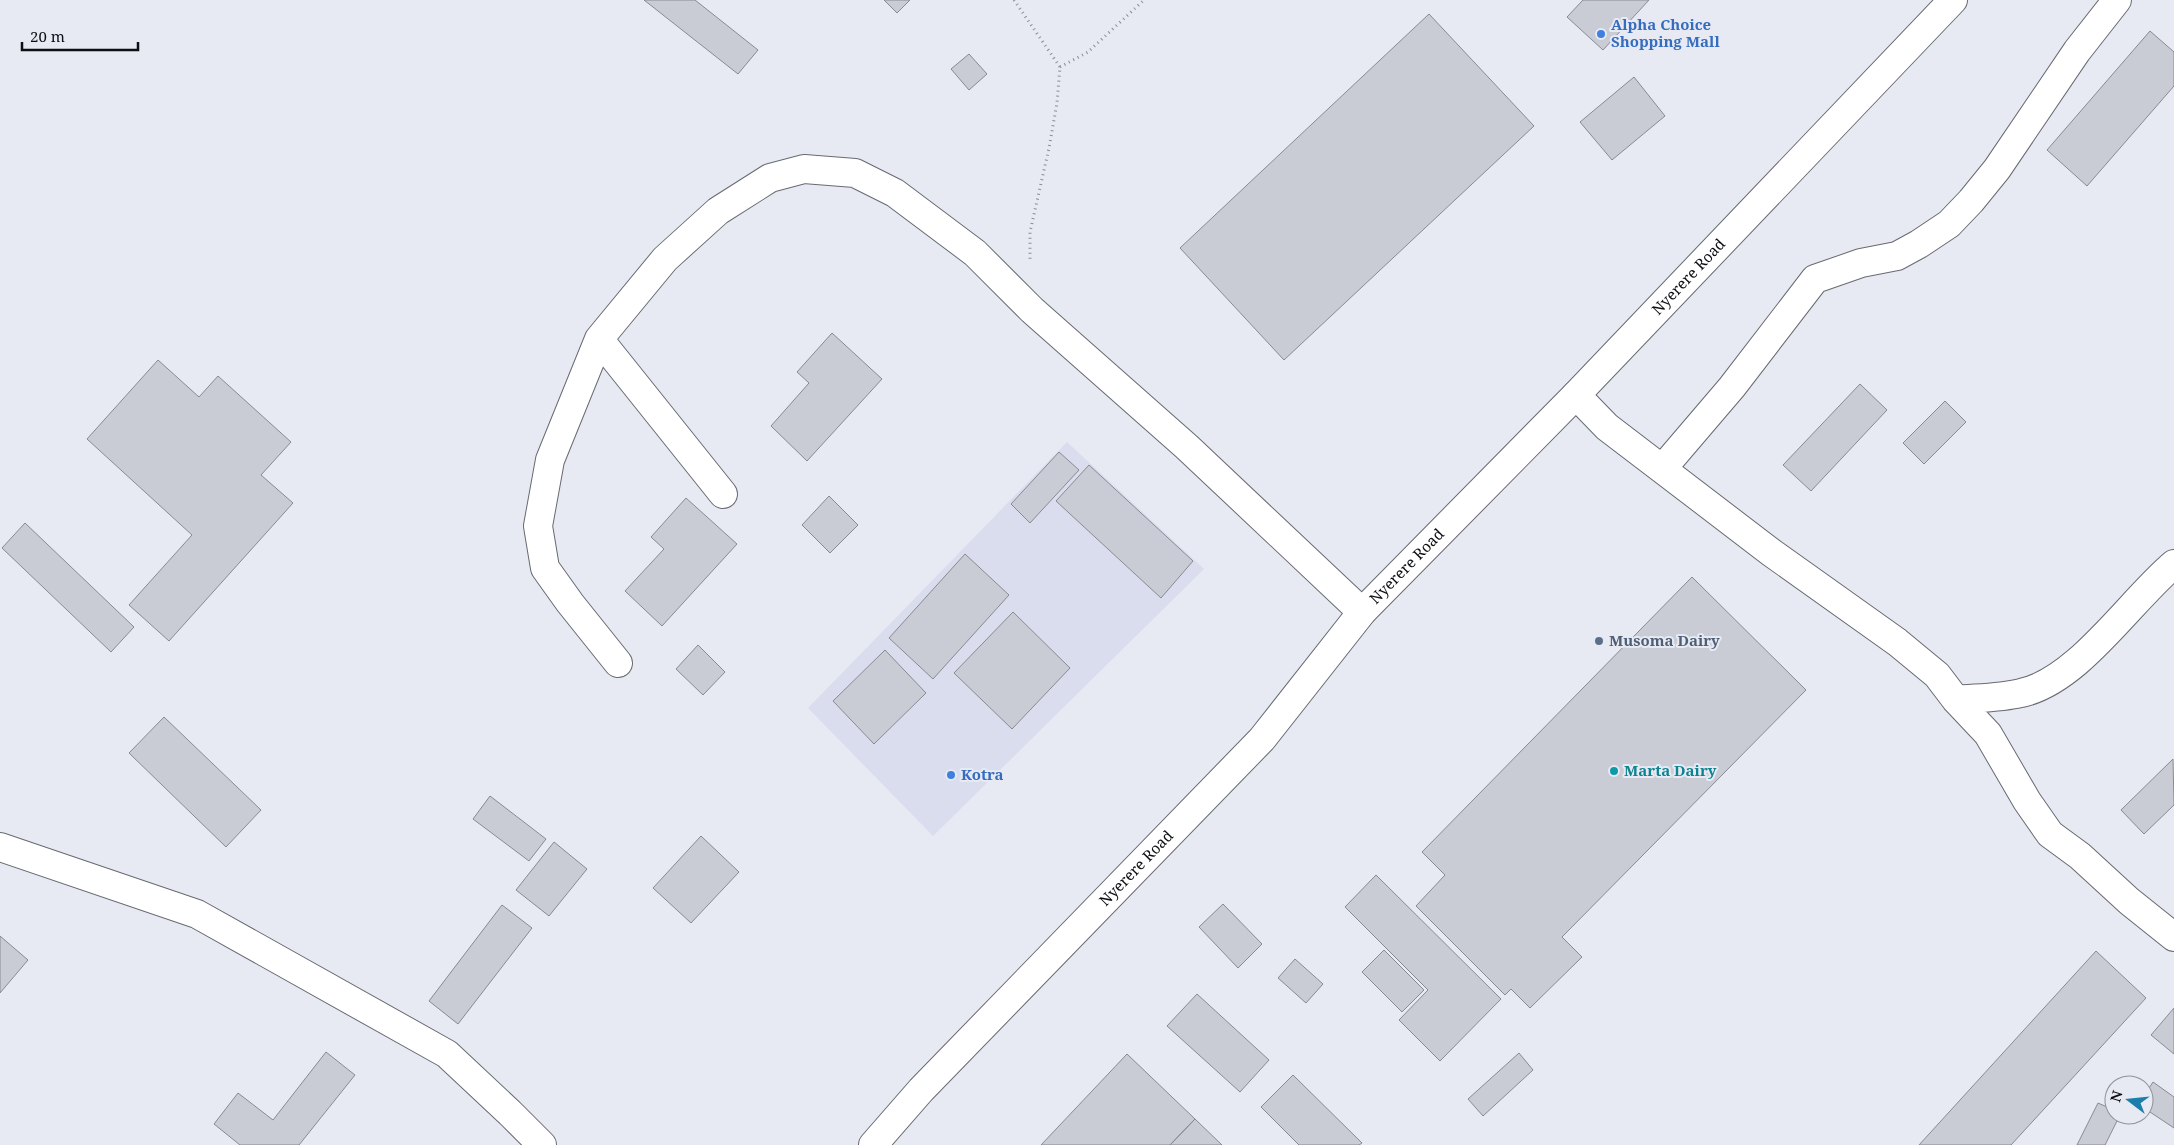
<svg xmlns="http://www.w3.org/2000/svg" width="2174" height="1145" viewBox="0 0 2174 1145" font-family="'Noto Serif',serif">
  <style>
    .built { fill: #d9ddee }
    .building { fill: #caccd5; stroke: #888a93 }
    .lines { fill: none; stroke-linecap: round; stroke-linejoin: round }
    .minor-casing { stroke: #676a72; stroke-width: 30 }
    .major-casing { stroke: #676a72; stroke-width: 30 }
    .path { stroke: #8b8d94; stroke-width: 3; stroke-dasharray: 1 4; stroke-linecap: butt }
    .minor { stroke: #fff; stroke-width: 28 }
    .major { stroke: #fff; stroke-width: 28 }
    .shop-dot { fill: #3f7fe0; stroke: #e7eaf3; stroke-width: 2 }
    .service-dot { fill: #5c6f8a; stroke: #e7eaf3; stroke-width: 2 }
    .culture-dot { fill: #0f9aa8; stroke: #e7eaf3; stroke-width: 2 }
    .labels { text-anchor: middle; stroke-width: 4; stroke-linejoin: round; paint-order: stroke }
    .shop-label { font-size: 15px; font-weight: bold; fill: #366cbe; stroke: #e7eaf3; text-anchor: start }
    .street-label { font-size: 15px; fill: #0e0f12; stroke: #e7eaf3 }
    .service-label { font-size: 15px; font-weight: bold; fill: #4e5e75; stroke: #e7eaf3; text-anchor: start }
    .culture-label { font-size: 15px; font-weight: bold; fill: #0d838f; stroke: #e7eaf3; text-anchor: start }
  </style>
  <rect width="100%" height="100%" fill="#e7eaf3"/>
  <!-- built -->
  <path class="built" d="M 1067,442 L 1204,569 L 933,836 L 808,708 Z"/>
  <!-- building -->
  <path class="building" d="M 644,0 L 695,0 L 758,50 L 738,74 Z
    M 884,0 L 910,0 L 897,13 Z
    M 1583,0 L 1649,0 L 1603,50 L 1567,17 Z
    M 1429,14 L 1534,126 L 1284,360 L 1180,248 Z
    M 2150,31 L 2174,52 L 2174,86 L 2087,186 L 2047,150 Z
    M 969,54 L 987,74 L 969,90 L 951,69 Z
    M 1634,77 L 1665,116 L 1612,160 L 1580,122 Z
    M 832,333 L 882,379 L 807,461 L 771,426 L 809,383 L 797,372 Z
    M 158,360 L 199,397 L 218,376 L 291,442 L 261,475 L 293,503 L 169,641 L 129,605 L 192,535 L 87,439 Z
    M 1860,384 L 1887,410 L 1811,491 L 1783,465 Z
    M 1945,401 L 1966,422 L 1924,464 L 1903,443 Z
    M 1059,452 L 1079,470 L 1030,523 L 1011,504 Z
    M 1089,465 L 1193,561 L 1161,598 L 1056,501 Z
    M 829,496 L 858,525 L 830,553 L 802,525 Z
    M 686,498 L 737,544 L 662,626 L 625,591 L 664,549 L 651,537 Z
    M 25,523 L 134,627 L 111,652 L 2,548 Z
    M 965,554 L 1009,595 L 933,679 L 889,638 Z
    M 1692,577 L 1806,690 L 1562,937 L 1582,957 L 1530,1008 L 1511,989 L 1505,995 L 1416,906 L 1445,875 L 1422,852 Z
    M 1013,612 L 1070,668 L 1012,729 L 954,673 Z
    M 698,645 L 725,672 L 703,695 L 676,669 Z
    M 885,650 L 926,693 L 874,744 L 833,701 Z
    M 164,717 L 261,810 L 226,847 L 129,753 Z
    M 2173,759 L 2174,805 L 2144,834 L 2121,810 Z
    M 490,796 L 546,839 L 529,861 L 473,819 Z
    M 701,836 L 739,872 L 691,923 L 653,888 Z
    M 554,842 L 587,869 L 549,916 L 516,890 Z
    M 1376,875 L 1501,999 L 1440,1061 L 1399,1020 L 1428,990 L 1345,907 Z
    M 1223,904 L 1262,944 L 1238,968 L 1199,927 Z
    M 502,905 L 532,928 L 458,1024 L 429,1001 Z
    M 0,936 L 28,960 L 0,993 Z
    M 1384,950 L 1424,990 L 1402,1012 L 1362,972 Z
    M 2096,951 L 2146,998 L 2011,1145 L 1919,1145 Z
    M 1295,959 L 1323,984 L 1306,1003 L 1278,978 Z
    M 1197,994 L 1269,1060 L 1240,1092 L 1167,1026 Z
    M 2174,1008 L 2174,1054 L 2151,1035 Z
    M 326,1052 L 355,1075 L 299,1145 L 240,1145 L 214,1124 L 238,1093 L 273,1120 Z
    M 1519,1053 L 1533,1070 L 1483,1116 L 1468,1099 Z
    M 1127,1054 L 1195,1119 L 1170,1145 L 1041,1145 Z
    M 1293,1075 L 1362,1143 L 1359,1145 L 1299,1145 L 1261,1107 Z
    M 2153,1082 L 2174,1097 L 2174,1128 L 2144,1108 L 2144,1096 Z
    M 2098,1103 L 2114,1110 L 2114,1115 L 2120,1115 L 2105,1145 L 2077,1145 Z
    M 1195,1119 L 1222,1145 L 1170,1145 Z"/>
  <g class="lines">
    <!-- minor casing -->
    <g class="minor-casing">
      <path id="minor" d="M 599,339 L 723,494
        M 1576,395 L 1607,427 L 1772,553 L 1897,642 L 1937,675 L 1956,700 L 1988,734 L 2027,801 L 2050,834 L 2080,856 L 2129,901 L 2174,937
        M 1662,469 L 1732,387 L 1815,279 L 1861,263 L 1897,256 L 1919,244 L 1949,224 L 1971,201 L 1997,169 L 2077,51 L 2117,0
        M 618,663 L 570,603 L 545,568 L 538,526 L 550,460 L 599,339 L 665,259 L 718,211 L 770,178 L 804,169 L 855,173 L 895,193 L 975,253 L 1032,310 L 1187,447 L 1362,612
        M 1956,700 C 1977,698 2000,698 2021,693 C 2078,681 2129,602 2174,564
        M 0,847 L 197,914 L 447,1054 L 510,1113 L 542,1145"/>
    </g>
    <!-- major casing -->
    <g class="major-casing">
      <g id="major">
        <path id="s1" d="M 873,1145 L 921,1090 L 1262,739 L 1362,612 L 1576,395 L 1953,0"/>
      </g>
    </g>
    <!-- path -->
    <path class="path" d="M 1014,0 L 1060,67 L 1057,103 L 1049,148 L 1030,232 L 1030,259
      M 1060,67 L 1088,52 L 1144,0"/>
    <!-- minor -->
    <use href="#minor" class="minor"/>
    <!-- major -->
    <use href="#major" class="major"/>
  </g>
  <!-- markers -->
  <g class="shop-dot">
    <circle cx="1601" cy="34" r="5"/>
    <circle cx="951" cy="775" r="5"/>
  </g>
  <circle class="service-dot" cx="1599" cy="641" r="5"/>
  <circle class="culture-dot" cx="1614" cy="771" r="5"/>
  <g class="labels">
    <!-- shop labels -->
    <g class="shop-label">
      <text x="1611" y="30">Alpha Choice<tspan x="1611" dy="17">Shopping Mall</tspan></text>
      <text x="961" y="780">Kotra</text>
    </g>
    <!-- street labels -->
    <g class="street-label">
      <text dy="5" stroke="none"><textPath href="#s1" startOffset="1192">Nyerere Road</textPath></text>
      <text dy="5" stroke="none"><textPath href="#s1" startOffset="788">Nyerere Road</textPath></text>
      <text dy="5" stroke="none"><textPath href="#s1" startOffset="382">Nyerere Road</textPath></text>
    </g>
    <!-- service labels -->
    <g class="service-label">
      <text x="1609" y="646">Musoma Dairy</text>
    </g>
    <!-- culture labels -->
    <g class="culture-label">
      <text x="1624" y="776">Marta Dairy</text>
    </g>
  </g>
  <!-- north arrow -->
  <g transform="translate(2129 1100) rotate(286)"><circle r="24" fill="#e7eaf3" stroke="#909299"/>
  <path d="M0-4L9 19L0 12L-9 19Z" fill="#1c7eaa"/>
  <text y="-8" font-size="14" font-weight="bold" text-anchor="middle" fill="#0e0f12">N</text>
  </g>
  <!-- scale -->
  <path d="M22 42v8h116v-8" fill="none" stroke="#0e0f12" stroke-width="2.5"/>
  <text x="30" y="42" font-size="15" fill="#0e0f12" stroke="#e7eaf3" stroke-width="4" paint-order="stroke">20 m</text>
</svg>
